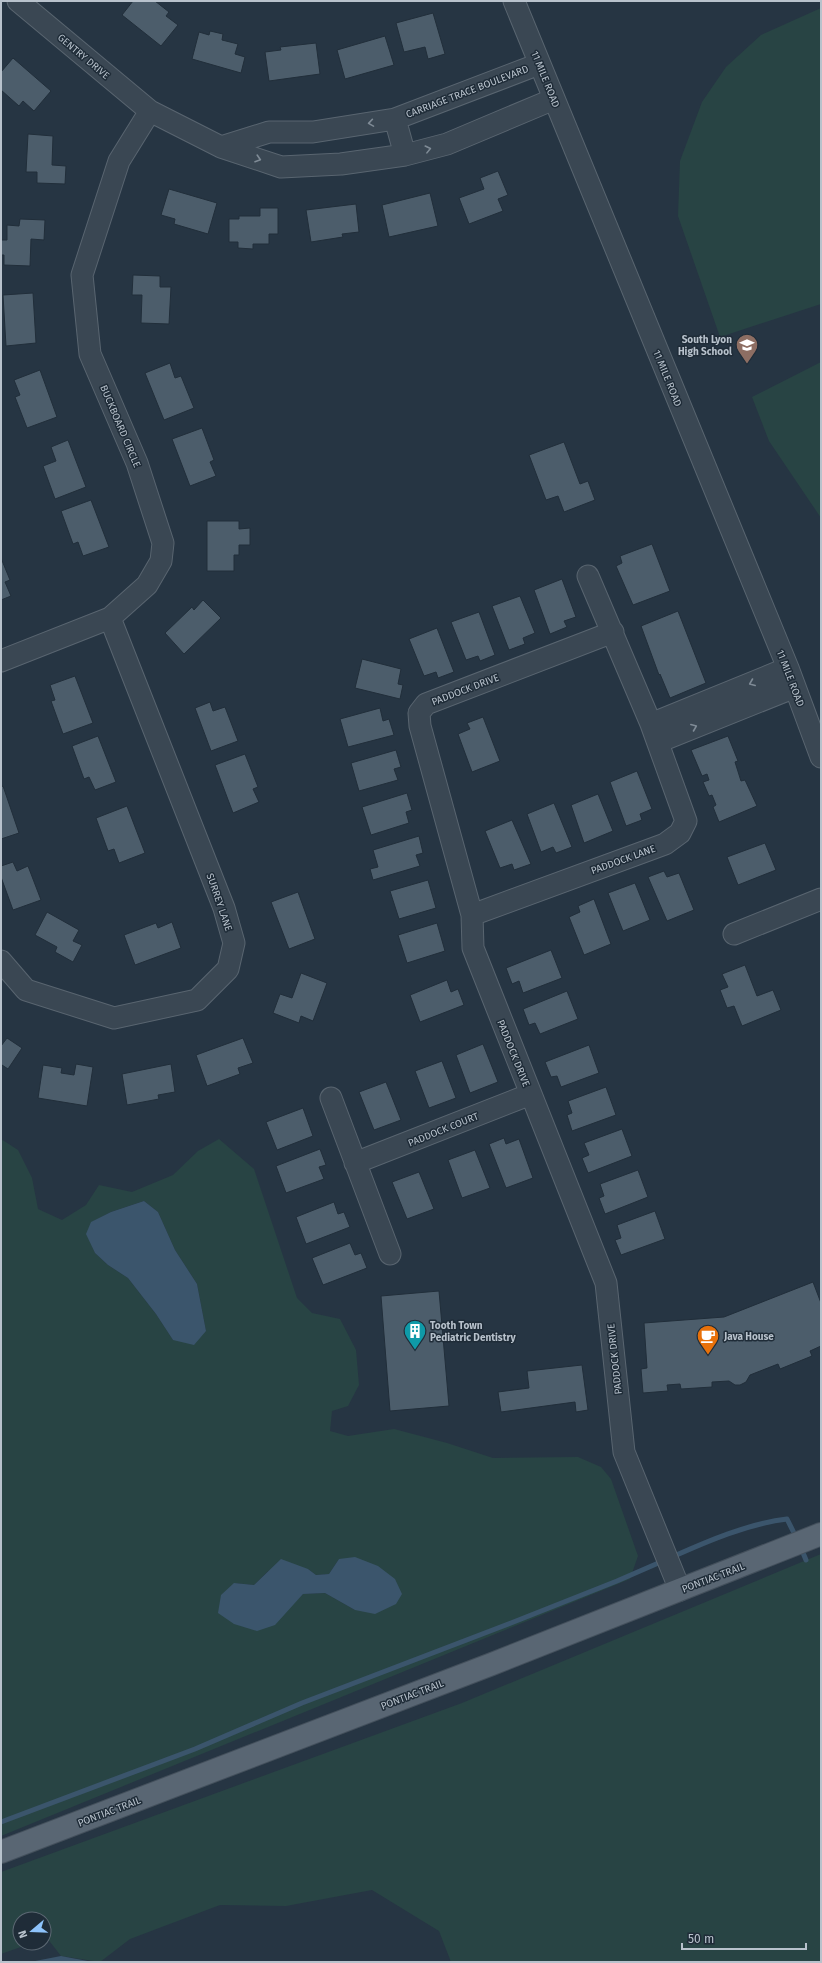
<svg xmlns="http://www.w3.org/2000/svg" width="822" height="1963" viewBox="0 0 822 1963" font-family="'Fira Sans',sans-serif">
  <style>
    .green { fill: #284444; fill-rule: evenodd }
    .water { fill: #3b556c }
    .lines { fill: none; stroke-linecap: round; stroke-linejoin: round }
    .stream { stroke: #3b556c; stroke-width: 5 }
    .building { fill: #4c5d6b; stroke: #212e3a }
    .minor-casing { stroke: #596570; stroke-width: 23 }
    .major-casing { stroke: #44505c; stroke-width: 24 }
    .minor { stroke: #3a4753; stroke-width: 21 }
    .major { stroke: #596673; stroke-width: 22 }
    .oneway { stroke: #7f8b96 }
    .labels { text-anchor: middle; stroke-width: 3; stroke-linejoin: round; paint-order: stroke }
    .street-label { font-size: 10px; fill: #b8c2cc; stroke: #1f2c38 }
    .poi-label { font-size: 10px; font-weight: bold; fill: #b8c2cc; stroke: #1f2c38; text-anchor: start }
  </style>
  <rect width="100%" height="100%" fill="#263543"/>
  <!-- green -->
  <path class="green" d="M 821,8 L 821,304 L 720,337 L 678,216 L 680,161 L 702,102 L 726,67 L 761,35 Z
    M 821,362 L 821,518 L 769,441 L 752,397 Z
    M 1,1139 L 18,1150 L 32,1178 L 38,1209 L 62,1220 L 86,1205 L 99,1185 L 132,1192 L 173,1175 L 198,1151 L 219,1139 L 254,1169 L 297,1298 L 312,1313 L 340,1319 L 356,1350 L 359,1385 L 348,1406 L 332,1411 L 330,1431 L 348,1436 L 394,1429 L 447,1443 L 493,1458 L 578,1457 L 601,1467 L 611,1479 L 638,1556 L 630,1579 L 1,1836 ZM 144,1201 L 158,1212 L 175,1250 L 197,1284 L 206,1331 L 173,1340 L 156,1314 L 128,1278 L 108,1265 L 95,1253 L 87,1234 L 92,1222 L 111,1212 ZM 339,1559 L 355,1610 L 325,1593 L 303,1594 L 290,1607 L 234,1583 L 254,1585 L 268,1571 L 308,1569 L 316,1575 L 329,1574 Z
    M 821,1554 L 821,1962 L 451,1962 L 439,1931 L 372,1890 L 286,1906 L 220,1905 L 130,1939 L 100,1962 L 61,1956 L 47,1938 L 44,1939 L 44,1919 L 20,1919 L 20,1943 L 32,1943 L 1,1954 L 1,1872 L 462,1703 Z"/>
  <!-- water -->
  <path class="water" d="M 144,1201 L 158,1212 L 175,1250 L 197,1284 L 206,1331 L 194,1345 L 173,1340 L 156,1314 L 128,1278 L 108,1265 L 95,1253 L 86,1234 L 91,1222 L 111,1212 Z
    M 355,1557 L 378,1566 L 395,1579 L 402,1594 L 396,1604 L 375,1614 L 355,1610 L 325,1593 L 303,1594 L 275,1625 L 257,1631 L 234,1624 L 218,1613 L 221,1595 L 234,1583 L 254,1585 L 281,1559 L 308,1569 L 316,1575 L 329,1574 L 339,1559 Z
    M 61,1956 L 93,1962 L 30,1962 Z"/>
  <g class="lines">
    <!-- stream -->
    <path class="stream" d="M 801,1548 L 806,1560
      M 672,1557 C 708,1541 747,1524 787,1519 L 797,1539
      M 1,1822 L 195,1749 L 302,1703 L 511,1623 L 617,1581 L 663,1561"/>
  </g>
  <!-- building -->
  <path class="building" d="M 133,1 L 155,1 L 169,12 L 166,16 L 178,25 L 161,46 L 122,15 Z
    M 433,13 L 445,54 L 428,59 L 425,47 L 404,52 L 396,23 Z
    M 210,31 L 223,34 L 222,40 L 238,44 L 235,54 L 245,57 L 241,73 L 192,59 L 199,32 L 209,35 Z
    M 385,36 L 394,65 L 345,79 L 337,50 Z
    M 316,43 L 320,74 L 269,81 L 265,52 L 281,50 L 280,47 Z
    M 13,58 L 51,91 L 34,111 L 23,101 L 19,106 L 1,90 L 1,72 Z
    M 28,134 L 53,136 L 52,165 L 66,166 L 65,184 L 37,183 L 37,172 L 26,172 Z
    M 498,171 L 508,195 L 498,199 L 503,211 L 469,224 L 459,198 L 484,189 L 480,178 Z
    M 169,189 L 217,203 L 208,234 L 174,224 L 175,219 L 161,215 Z
    M 430,193 L 438,226 L 389,237 L 382,205 Z
    M 356,204 L 359,232 L 342,234 L 343,237 L 311,242 L 306,210 Z
    M 260,208 L 278,208 L 278,234 L 269,234 L 269,244 L 253,244 L 253,249 L 238,248 L 238,242 L 229,242 L 229,219 L 239,219 L 239,216 L 260,216 Z
    M 20,219 L 45,220 L 44,240 L 31,239 L 30,266 L 4,265 L 4,255 L 1,255 L 1,240 L 7,240 L 7,225 L 19,226 Z
    M 133,275 L 160,276 L 160,287 L 171,287 L 169,324 L 141,323 L 142,295 L 132,295 Z
    M 33,293 L 36,343 L 6,346 L 3,295 Z
    M 170,363 L 175,378 L 181,376 L 194,408 L 164,420 L 145,373 Z
    M 40,370 L 57,417 L 27,428 L 15,397 L 20,395 L 14,380 Z
    M 202,428 L 214,460 L 210,462 L 216,476 L 190,486 L 172,439 Z
    M 68,440 L 86,487 L 55,499 L 43,466 L 56,461 L 51,447 Z
    M 564,442 L 580,484 L 588,481 L 595,500 L 564,512 L 558,496 L 546,500 L 529,455 Z
    M 91,500 L 109,547 L 83,556 L 78,542 L 73,544 L 61,511 Z
    M 207,521 L 239,521 L 239,529 L 250,528 L 250,545 L 239,545 L 239,555 L 234,555 L 234,571 L 207,571 Z
    M 652,544 L 670,591 L 633,605 L 616,566 L 622,563 L 620,556 Z
    M 1,558 L 10,580 L 5,582 L 11,596 L 1,600 Z
    M 562,579 L 576,617 L 564,621 L 567,627 L 550,634 L 534,590 Z
    M 520,596 L 535,633 L 523,638 L 525,644 L 509,650 L 492,606 Z
    M 203,600 L 221,618 L 184,654 L 165,633 L 192,607 L 194,610 Z
    M 678,611 L 706,683 L 670,698 L 660,674 L 659,675 L 641,626 Z
    M 479,612 L 495,655 L 480,661 L 478,656 L 466,660 L 451,622 Z
    M 437,628 L 454,672 L 438,678 L 436,672 L 424,676 L 409,639 Z
    M 362,659 L 401,669 L 398,684 L 403,685 L 400,699 L 355,688 Z
    M 75,676 L 93,723 L 63,734 L 51,701 L 55,700 L 50,685 Z
    M 210,702 L 213,711 L 225,707 L 238,741 L 211,751 L 195,708 Z
    M 380,708 L 383,721 L 389,719 L 394,735 L 348,747 L 340,719 Z
    M 483,717 L 500,761 L 472,772 L 458,734 L 470,729 L 467,723 Z
    M 98,736 L 116,782 L 95,790 L 89,777 L 84,779 L 72,746 Z
    M 728,736 L 738,761 L 735,762 L 741,781 L 745,780 L 757,806 L 719,822 L 713,807 L 716,805 L 712,795 L 709,796 L 703,782 L 709,780 L 707,774 L 702,776 L 691,750 Z
    M 396,750 L 401,767 L 394,769 L 398,780 L 359,791 L 351,763 Z
    M 245,754 L 258,787 L 253,789 L 259,802 L 233,813 L 215,765 Z
    M 637,771 L 652,809 L 640,814 L 642,820 L 626,826 L 610,782 Z
    M 3,786 L 19,833 L 1,839 L 1,787 Z
    M 407,793 L 412,810 L 406,812 L 409,823 L 371,835 L 362,807 Z
    M 598,794 L 613,831 L 584,843 L 571,805 Z
    M 554,803 L 572,847 L 556,853 L 553,847 L 541,852 L 527,814 Z
    M 127,806 L 145,853 L 119,863 L 114,849 L 108,851 L 96,818 Z
    M 512,820 L 531,864 L 514,870 L 512,864 L 500,868 L 485,831 Z
    M 419,836 L 423,853 L 416,855 L 420,866 L 373,880 L 370,869 L 378,867 L 373,850 Z
    M 765,843 L 776,870 L 738,885 L 727,857 Z
    M 13,862 L 17,871 L 28,866 L 41,900 L 13,910 L 1,877 L 1,866 Z
    M 664,871 L 667,877 L 679,873 L 694,910 L 667,921 L 648,877 Z
    M 428,880 L 436,908 L 399,919 L 390,891 Z
    M 635,883 L 650,920 L 623,931 L 608,893 Z
    M 298,892 L 315,939 L 289,949 L 271,902 Z
    M 594,899 L 611,944 L 584,955 L 569,917 L 580,912 L 578,906 Z
    M 47,912 L 79,930 L 73,941 L 82,945 L 73,962 L 55,952 L 57,947 L 35,935 Z
    M 172,922 L 181,948 L 135,965 L 124,935 L 156,923 L 158,928 Z
    M 437,923 L 445,951 L 407,963 L 398,935 Z
    M 551,950 L 562,978 L 523,993 L 519,981 L 512,984 L 506,968 Z
    M 745,965 L 757,996 L 773,990 L 781,1010 L 742,1026 L 734,1006 L 727,1008 L 720,990 L 728,987 L 722,974 Z
    M 301,973 L 327,983 L 313,1021 L 301,1016 L 299,1023 L 273,1013 L 280,994 L 292,998 Z
    M 447,980 L 451,992 L 458,989 L 464,1005 L 420,1022 L 410,995 Z
    M 567,991 L 578,1019 L 540,1034 L 535,1023 L 529,1025 L 523,1009 Z
    M 7,1038 L 22,1048 L 8,1069 L 2,1065 L 1,1067 L 1,1046 Z
    M 243,1038 L 253,1063 L 238,1068 L 240,1074 L 207,1086 L 196,1055 Z
    M 483,1044 L 498,1082 L 470,1093 L 456,1055 Z
    M 589,1045 L 599,1073 L 561,1087 L 557,1076 L 551,1077 L 545,1062 Z
    M 442,1061 L 456,1098 L 429,1108 L 415,1071 Z
    M 76,1064 L 93,1067 L 87,1106 L 38,1098 L 43,1065 L 62,1068 L 61,1073 L 74,1075 Z
    M 171,1064 L 175,1092 L 158,1095 L 159,1099 L 127,1105 L 122,1074 Z
    M 386,1082 L 401,1120 L 374,1130 L 359,1092 Z
    M 606,1087 L 616,1115 L 572,1131 L 567,1115 L 572,1113 L 568,1101 Z
    M 303,1108 L 313,1136 L 277,1150 L 266,1122 Z
    M 622,1129 L 632,1156 L 588,1173 L 582,1158 L 589,1155 L 584,1143 Z
    M 504,1138 L 506,1144 L 519,1139 L 533,1178 L 506,1188 L 489,1144 Z
    M 320,1149 L 326,1165 L 319,1167 L 324,1179 L 286,1193 L 276,1166 Z
    M 475,1150 L 490,1188 L 462,1198 L 448,1160 Z
    M 638,1170 L 648,1197 L 605,1214 L 599,1198 L 604,1196 L 600,1184 Z
    M 419,1172 L 434,1209 L 407,1219 L 392,1182 Z
    M 334,1202 L 338,1214 L 344,1212 L 350,1227 L 306,1244 L 296,1217 Z
    M 655,1211 L 665,1239 L 621,1255 L 615,1240 L 621,1238 L 617,1225 Z
    M 350,1243 L 355,1255 L 361,1253 L 367,1268 L 323,1285 L 312,1258 Z
    M 813,1282 L 821,1303 L 821,1346 L 810,1351 L 812,1356 L 780,1369 L 778,1364 L 750,1375 L 746,1382 L 740,1385 L 735,1385 L 729,1381 L 712,1382 L 712,1387 L 681,1389 L 680,1384 L 667,1385 L 668,1391 L 643,1393 L 641,1369 L 647,1368 L 644,1323 L 724,1317 Z
    M 439,1291 L 449,1406 L 390,1411 L 381,1296 Z
    M 582,1365 L 588,1410 L 576,1412 L 575,1402 L 501,1412 L 498,1392 L 529,1388 L 527,1371 Z"/>
  <g class="lines">
    <!-- minor casing -->
    <g class="minor-casing">
      <path id="minor" d="M 18,1 L 150,111 L 221,147 L 281,167 L 341,164 L 405,155 L 447,144 L 554,99
        M 514,1 L 788,668 L 821,757
        M 395,119 L 405,155
        M 221,147 L 269,132 L 313,132 L 395,119 L 539,64
        M 613,632 L 426,704 L 419,713 L 420,726 L 472,915 L 473,948 L 606,1283 L 624,1452 L 680,1590
        M 1,661 L 110,618 L 147,585 L 161,561 L 163,543 L 137,463 L 90,354 L 82,275 L 119,161 L 150,111
        M 651,724 L 788,668
        M 658,742 L 795,687
        M 472,915 L 665,844 L 680,833 L 686,821 L 651,724 L 588,576
        M 734,934 L 821,899
        M 1,961 L 26,990 L 114,1018 L 197,1000 L 228,969 L 234,943 L 224,908 L 110,618
        M 331,1098 L 390,1254
        M 355,1163 L 531,1094"/>
    </g>
    <!-- major casing -->
    <g class="major-casing">
      <path id="major" d="M 1,1852 L 492,1664 L 821,1534"/>
    </g>
    <!-- minor -->
    <use href="#minor" class="minor"/>
    <!-- major -->
    <use href="#major" class="major"/>
  </g>
  <!-- one-way arrows -->
  <defs><path id="oneway-chevron" d="M-2-3.5L2.5 0L-2 3.5" fill="none" stroke-width="1.6" stroke-linecap="round" stroke-linejoin="round"/></defs>
  <g class="oneway">
    <use href="#oneway-chevron" transform="translate(371 123) rotate(171)"/>
    <use href="#oneway-chevron" transform="translate(428 149) rotate(-14)"/>
    <use href="#oneway-chevron" transform="translate(258 159) rotate(18)"/>
    <use href="#oneway-chevron" transform="translate(752 683) rotate(158)"/>
    <use href="#oneway-chevron" transform="translate(694 727) rotate(-22)"/>
  </g>
  <!-- icons -->
  <defs>
    <g id="school-pin" transform="scale(1.15)"><path d="M0 17L-7.5 6A9.5 9.5 0 1 1 7.5 6Z" fill="#8d6e63" stroke="#1f2c38"/><path d="M0-5L7-2L0 1L-7-2ZM-4 1L0 2.5L4 1V4Q0 6-4 4Z" fill="#fff"/></g>
    <g id="building-pin" transform="scale(1.15)"><path d="M0 17L-7.5 6A9.5 9.5 0 1 1 7.5 6Z" fill="#0f9aa8" stroke="#1f2c38"/><path d="M-4-6H4V6H1V3H-1V6H-4ZM-2.5-4.3h1.7v1.8h-1.7ZM.8-4.3h1.7v1.8H.8ZM-2.5-1h1.7V.8h-1.7ZM.8-1h1.7V.8H.8Z" fill="#fff"/></g>
    <g id="cafe-pin" transform="scale(1.15)"><path d="M0 17L-7.5 6A9.5 9.5 0 1 1 7.5 6Z" fill="#e8710a" stroke="#1f2c38"/><path d="M-5.5-4.5H6V0H3Q3 3.5 0 3.5H-2.5Q-5.5 3.5-5.5 0ZM3-3.2v2h1.7v-2ZM-6 4.5H4V6H-6Z" fill="#fff"/></g>
  </defs>
  <g fill-rule="evenodd">
    <use href="#school-pin" x="747" y="345"/>
    <use href="#building-pin" x="415" y="1331"/>
    <use href="#cafe-pin" x="708" y="1336"/>
  </g>
  <g class="labels">
    <!-- street labels -->
    <g class="street-label">
      <text transform="translate(84 56) rotate(40)" y="4">GENTRY DRIVE</text>
      <text transform="translate(546 79) rotate(68)" y="4">11 MILE ROAD</text>
      <text transform="translate(467 91) rotate(-21)" y="4">CARRIAGE TRACE BOULEVARD</text>
      <text transform="translate(668 378) rotate(68)" y="4">11 MILE ROAD</text>
      <text transform="translate(121 426) rotate(67)" y="4">BUCKBOARD CIRCLE</text>
      <text transform="translate(791 678) rotate(69)" y="4">11 MILE ROAD</text>
      <text transform="translate(465 689) rotate(-21)" y="4">PADDOCK DRIVE</text>
      <text transform="translate(623 859) rotate(-20)" y="4">PADDOCK LANE</text>
      <text transform="translate(220 902) rotate(71)" y="4">SURREY LANE</text>
      <text transform="translate(514 1053) rotate(68)" y="4">PADDOCK DRIVE</text>
      <text transform="translate(443 1129) rotate(-22)" y="4">PADDOCK COURT</text>
      <text transform="translate(614 1359) rotate(-96)" y="4">PADDOCK DRIVE</text>
      <text transform="translate(713 1577) rotate(-21)" y="4">PONTIAC TRAIL</text>
      <text transform="translate(412 1694) rotate(-21)" y="4">PONTIAC TRAIL</text>
      <text transform="translate(109 1811) rotate(-21)" y="4">PONTIAC TRAIL</text>
    </g>
    <!-- poi labels -->
    <g class="poi-label">
      <text x="732" y="343" text-anchor="end">South Lyon<tspan x="732" dy="12">High School</tspan></text>
      <text x="430" y="1329">Tooth Town<tspan x="430" dy="12">Pediatric Dentistry</tspan></text>
      <text x="724" y="1340">Java House</text>
    </g>
  </g>
  <!-- border -->
  <rect width="822" height="1963" fill="none" stroke="#b8c2cc" stroke-width="4"/>
  <!-- north arrow -->
  <g transform="translate(32 1931) rotate(251)"><circle r="19" fill="#1f2c38" stroke="#5c6873"/>
  <path d="M0-3L7 15L0 10L-7 15Z" fill="#8ec3fb"/>
  <text y="-6" font-size="11" font-weight="bold" text-anchor="middle" fill="#b8c2cc">N</text>
  </g>
  <!-- scale -->
  <path d="M682 1943v6h124v-6" fill="none" stroke="#b8c2cc" stroke-width="2"/>
  <text x="688" y="1943" font-size="12" fill="#b8c2cc" stroke="#1f2c38" stroke-width="3" paint-order="stroke">50 m</text>
</svg>
